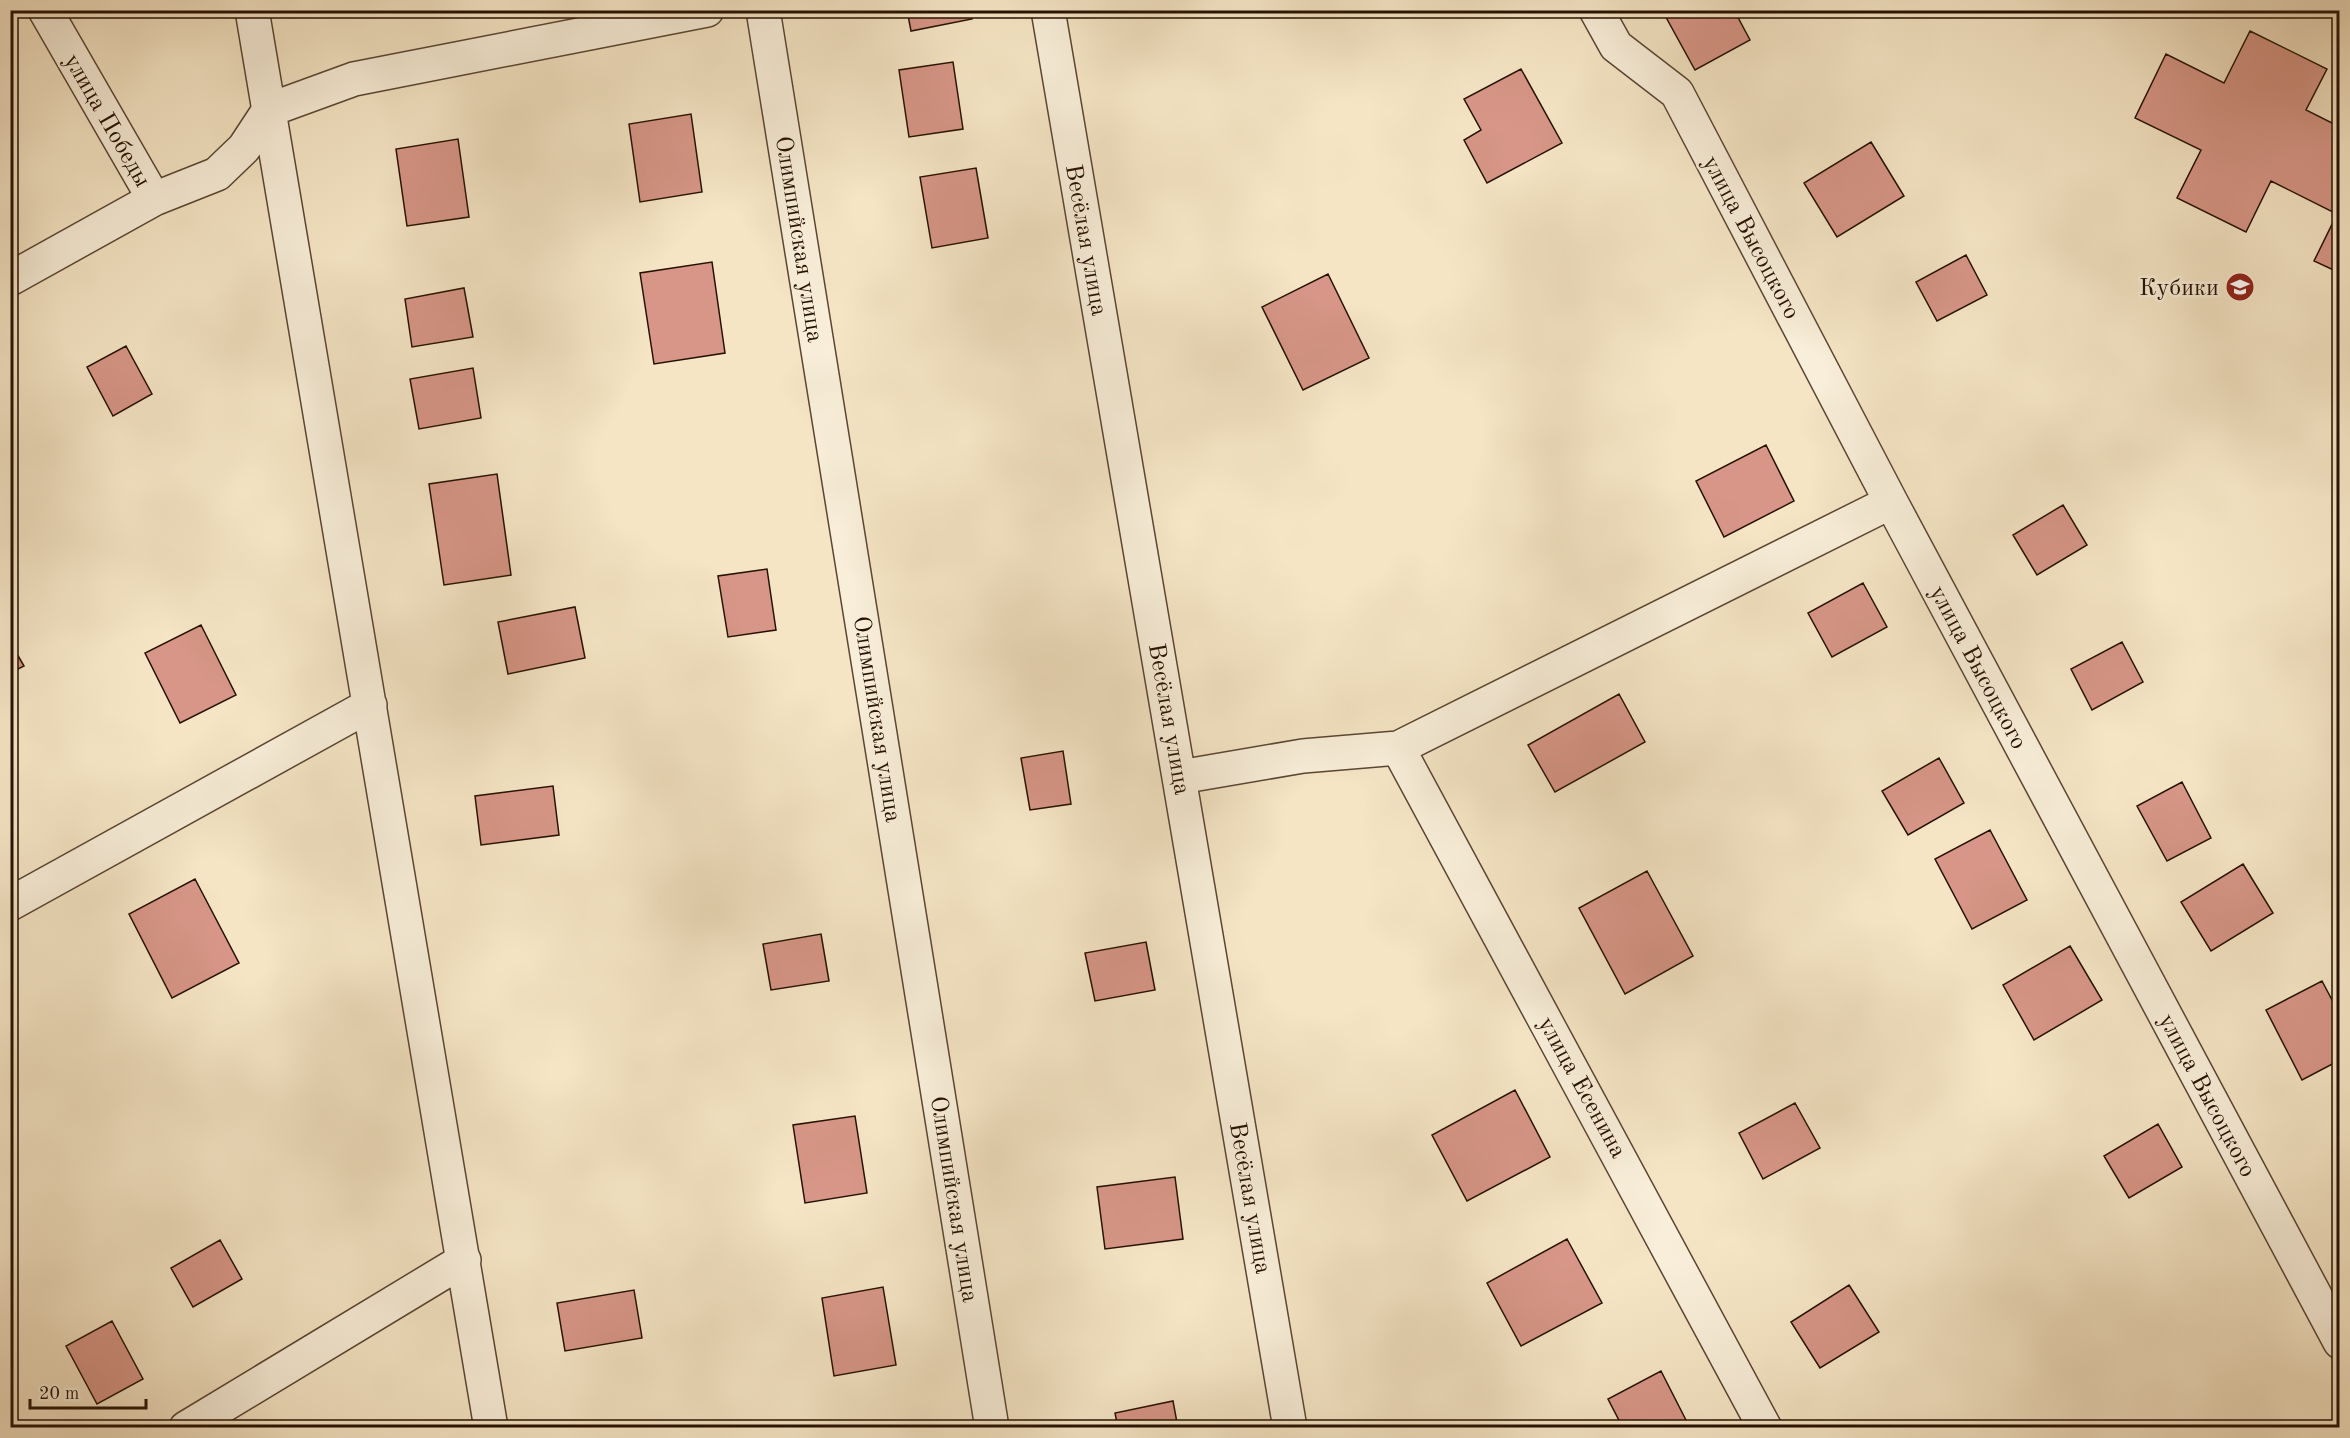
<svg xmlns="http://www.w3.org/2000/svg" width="2350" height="1438" viewBox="0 0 2350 1438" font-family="'Old Standard TT',serif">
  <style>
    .building { fill: #d79687; stroke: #261102; stroke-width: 1.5 }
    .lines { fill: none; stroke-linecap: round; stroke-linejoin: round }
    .minor-casing { stroke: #5a4633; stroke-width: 36 }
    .minor { stroke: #f8eed9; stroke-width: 33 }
    .labels { text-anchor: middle; stroke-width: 5; stroke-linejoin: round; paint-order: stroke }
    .street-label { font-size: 24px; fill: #261102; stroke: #f8eed9 }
    .poi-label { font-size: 24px; fill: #261102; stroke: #f8eed9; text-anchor: end }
  </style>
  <rect width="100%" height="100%" fill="#f5e5c5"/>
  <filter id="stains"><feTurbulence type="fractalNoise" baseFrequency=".00333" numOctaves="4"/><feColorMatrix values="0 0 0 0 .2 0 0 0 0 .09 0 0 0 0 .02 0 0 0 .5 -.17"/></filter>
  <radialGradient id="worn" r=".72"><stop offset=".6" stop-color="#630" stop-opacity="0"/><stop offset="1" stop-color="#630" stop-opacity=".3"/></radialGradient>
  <!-- building -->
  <path class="building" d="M 907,10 L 970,10 L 972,19 L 911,31 Z
    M 1662,10 L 1734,10 L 1750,40 L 1695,70 Z
    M 2250,31 L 2327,69 L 2306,110 L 2340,127 L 2340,273 L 2314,261 L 2337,214 L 2271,181 L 2246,232 L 2177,198 L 2201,150 L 2135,118 L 2166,54 L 2224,83 Z
    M 953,62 L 963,129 L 909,137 L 899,70 Z
    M 1521,69 L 1562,143 L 1487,183 L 1464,140 L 1481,130 L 1464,99 Z
    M 691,114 L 702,192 L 640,202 L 629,124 Z
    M 458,139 L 469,217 L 407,226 L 396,149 Z
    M 1871,142 L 1904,196 L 1837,237 L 1804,183 Z
    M 976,168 L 988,238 L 932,248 L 920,177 Z
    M 1966,255 L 1987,295 L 1937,321 L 1916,282 Z
    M 712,262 L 725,353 L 654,364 L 640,273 Z
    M 1328,274 L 1369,358 L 1303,390 L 1262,307 Z
    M 464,288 L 473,337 L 412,347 L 405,299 Z
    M 126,346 L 152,394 L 113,416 L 87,367 Z
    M 473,368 L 481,418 L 419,429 L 410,379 Z
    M 1766,445 L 1794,501 L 1724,537 L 1696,481 Z
    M 497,474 L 511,575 L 444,585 L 429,484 Z
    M 2063,505 L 2087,545 L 2037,575 L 2013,535 Z
    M 767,569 L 776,630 L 728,637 L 718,576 Z
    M 1863,583 L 1887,627 L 1832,657 L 1808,613 Z
    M 575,607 L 585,658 L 508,674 L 498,622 Z
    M 201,625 L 236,695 L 180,723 L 145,653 Z
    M 10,642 L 24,666 L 10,673 Z
    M 2122,642 L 2143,682 L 2092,710 L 2071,669 Z
    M 1619,694 L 1645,742 L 1555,792 L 1528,745 Z
    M 1063,751 L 1071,804 L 1030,810 L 1021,758 Z
    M 1939,758 L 1964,803 L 1908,835 L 1882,791 Z
    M 2182,782 L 2211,838 L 2167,861 L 2137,806 Z
    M 553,786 L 559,835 L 481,845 L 475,796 Z
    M 1990,830 L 2027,900 L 1972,929 L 1935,859 Z
    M 2243,864 L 2273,913 L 2211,951 L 2181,902 Z
    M 1647,871 L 1693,956 L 1625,994 L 1579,908 Z
    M 195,879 L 239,963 L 172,998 L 129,914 Z
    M 821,934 L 829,981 L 771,990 L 763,944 Z
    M 1146,942 L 1155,990 L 1095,1001 L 1085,953 Z
    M 2070,946 L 2102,1000 L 2034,1040 L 2003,985 Z
    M 2322,981 L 2340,1015 L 2340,1060 L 2302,1080 L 2266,1010 Z
    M 1515,1090 L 1550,1157 L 1467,1201 L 1432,1135 Z
    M 1795,1103 L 1820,1148 L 1763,1179 L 1739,1133 Z
    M 855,1116 L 867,1193 L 805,1203 L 793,1125 Z
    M 2158,1124 L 2182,1167 L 2129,1198 L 2104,1156 Z
    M 1175,1177 L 1183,1239 L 1105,1249 L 1097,1187 Z
    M 1567,1239 L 1602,1303 L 1521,1346 L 1487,1283 Z
    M 220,1240 L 242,1279 L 193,1307 L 171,1268 Z
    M 1849,1285 L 1879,1332 L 1820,1368 L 1791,1322 Z
    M 883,1287 L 896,1365 L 834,1376 L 822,1298 Z
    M 634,1290 L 642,1338 L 565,1351 L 557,1303 Z
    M 112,1321 L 143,1379 L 97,1404 L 66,1346 Z
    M 1661,1371 L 1690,1428 L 1623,1428 L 1608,1399 Z
    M 1173,1401 L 1178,1428 L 1118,1428 L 1115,1413 Z"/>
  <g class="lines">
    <!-- minor casing -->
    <g class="minor-casing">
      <path id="minor" d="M 45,10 L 154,199
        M 252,10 L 491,1428
        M 763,10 L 992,1428
        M 1048,10 L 1290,1428
        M 1596,10 L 1616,46 L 1677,93 L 1891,502 L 2340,1342
        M 10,279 L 154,199 L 217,174 L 244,148 L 269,110 L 354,79 L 707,10
        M 1398,748 L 1765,1428
        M 1180,777 L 1303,756 L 1398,748 L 1891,502
        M 10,904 L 370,705
        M 186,1428 L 464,1260"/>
    </g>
    <!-- minor -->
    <use href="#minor" class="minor"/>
  </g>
  <!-- icons -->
  <defs>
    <g id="school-disc" transform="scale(1.5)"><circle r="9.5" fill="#8f2418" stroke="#f8eed9"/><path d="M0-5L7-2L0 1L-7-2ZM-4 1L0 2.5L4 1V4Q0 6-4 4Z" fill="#fff"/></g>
  </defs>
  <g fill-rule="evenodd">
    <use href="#school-disc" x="2240" y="287"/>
  </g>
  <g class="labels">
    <!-- street labels -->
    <g class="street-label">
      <text transform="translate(108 120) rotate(60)" y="8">улица Победы</text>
      <text transform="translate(1752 237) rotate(62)" y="8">улица Высоцкого</text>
      <text transform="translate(800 239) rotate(81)" y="8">Олимпийская улица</text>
      <text transform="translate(1087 240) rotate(80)" y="8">Весёлая улица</text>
      <text transform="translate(1979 667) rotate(62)" y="8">улица Высоцкого</text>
      <text transform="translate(878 719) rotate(81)" y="8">Олимпийская улица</text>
      <text transform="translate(1170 719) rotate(80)" y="8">Весёлая улица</text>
      <text transform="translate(1583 1087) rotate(61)" y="8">улица Есенина</text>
      <text transform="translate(2208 1095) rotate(62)" y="8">улица Высоцкого</text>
      <text transform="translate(1251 1198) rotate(80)" y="8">Весёлая улица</text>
      <text transform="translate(955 1199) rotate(81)" y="8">Олимпийская улица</text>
    </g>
    <!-- poi labels -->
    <g class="poi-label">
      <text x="2219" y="295">Кубики</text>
    </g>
  </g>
  <!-- margin -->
  <rect width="2350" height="1438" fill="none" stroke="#f5e5c5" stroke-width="36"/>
  <rect x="12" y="12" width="2326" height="1414" fill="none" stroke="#261102" stroke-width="3"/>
  <rect x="18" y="18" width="2314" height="1402" fill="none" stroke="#261102" stroke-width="1.5"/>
  <!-- scale -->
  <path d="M30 1399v9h116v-9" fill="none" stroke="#261102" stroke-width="3"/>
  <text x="39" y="1399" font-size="18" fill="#261102" stroke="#f8eed9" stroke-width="4.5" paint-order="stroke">20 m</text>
  <rect width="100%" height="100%" filter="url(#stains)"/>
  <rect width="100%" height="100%" fill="url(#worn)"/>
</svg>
